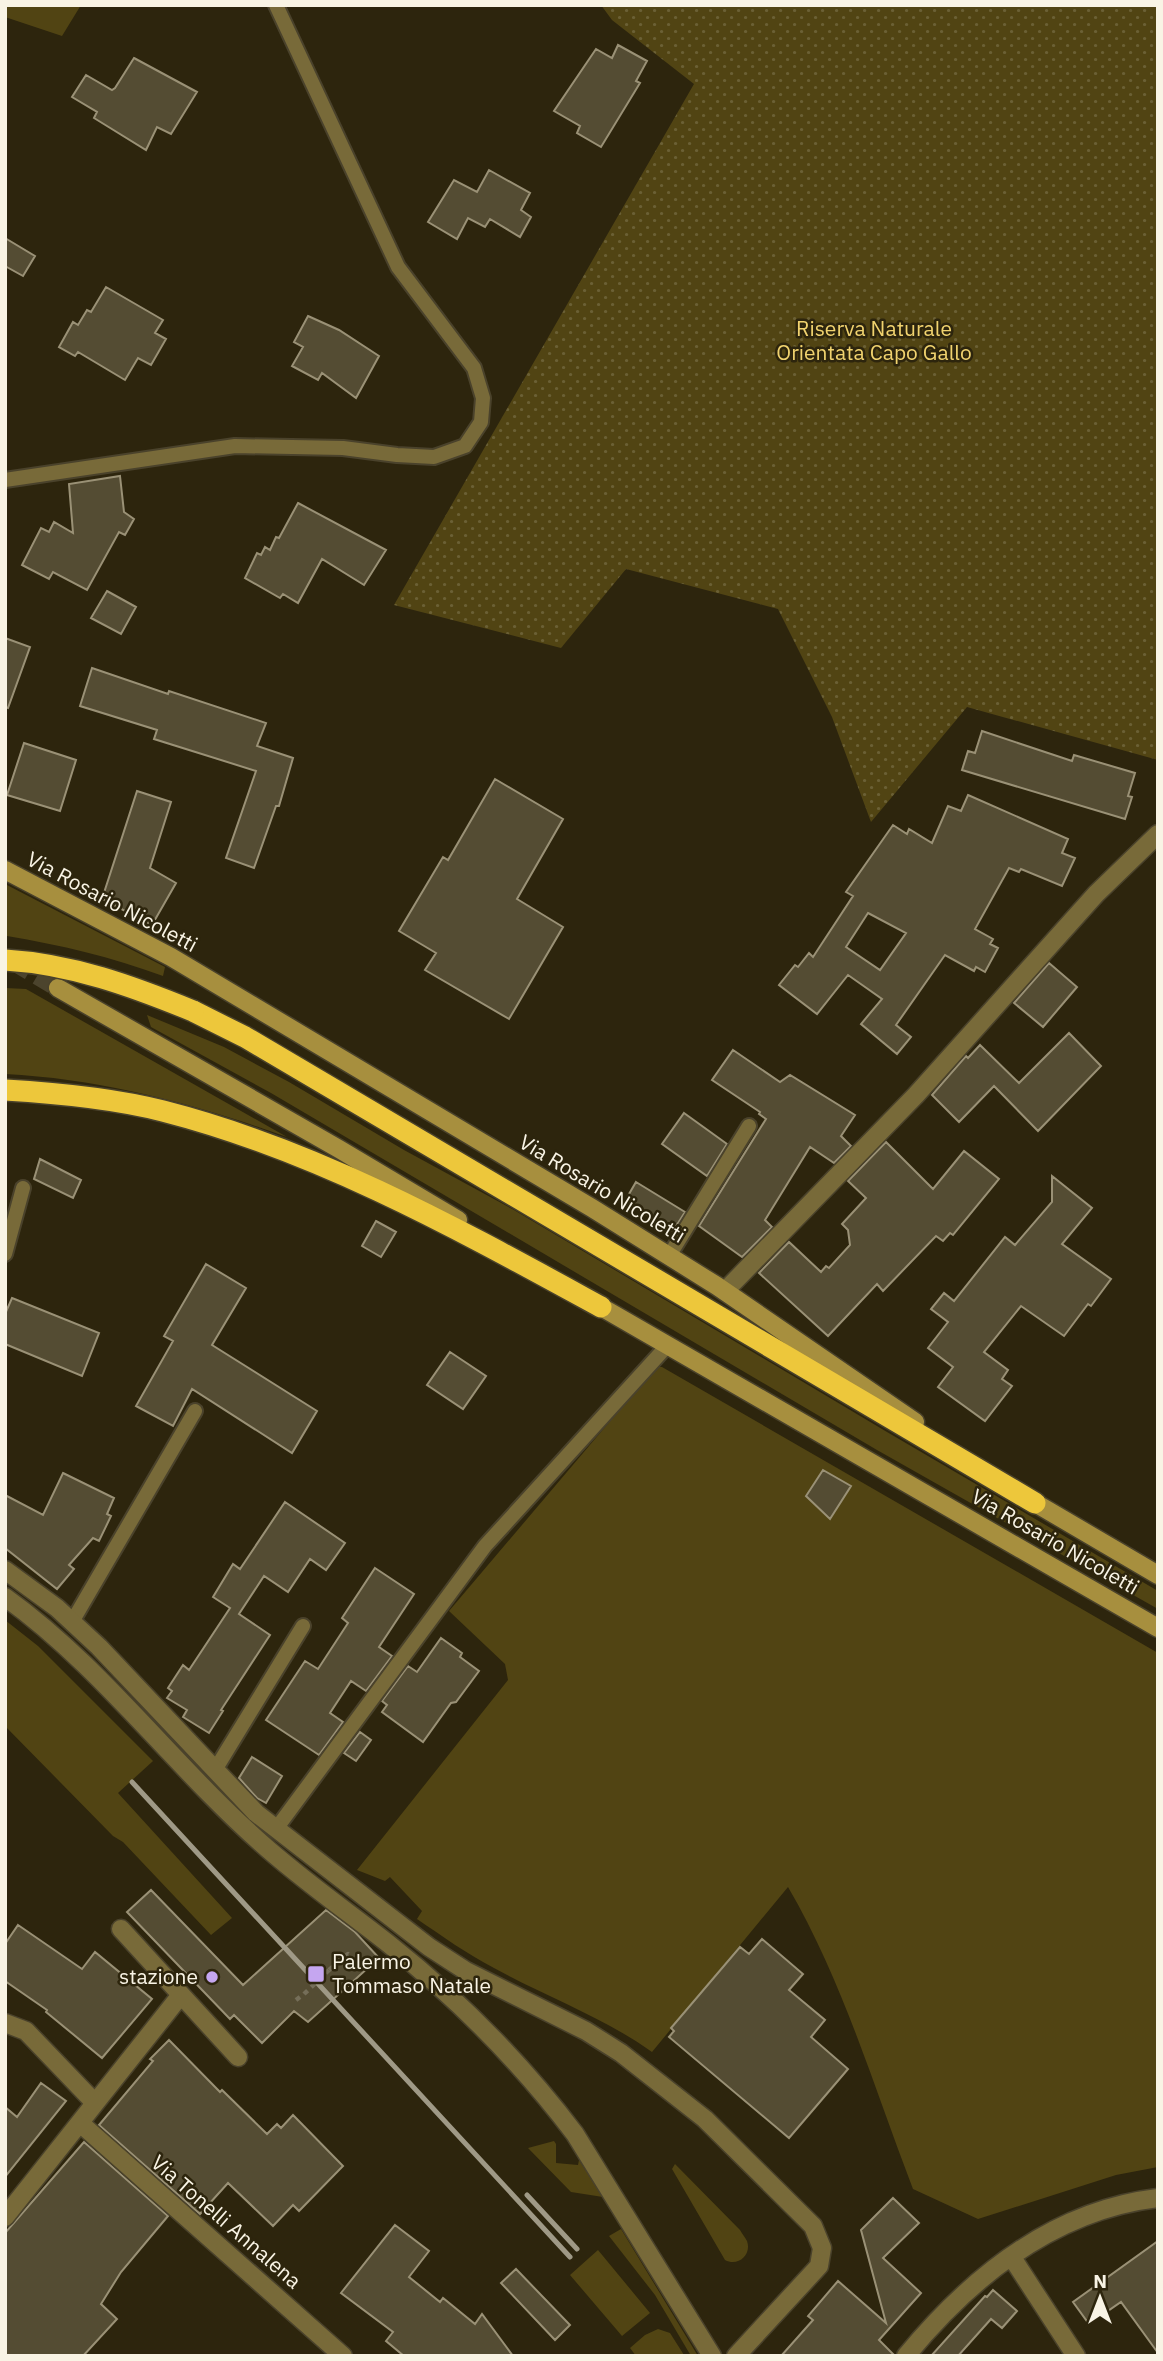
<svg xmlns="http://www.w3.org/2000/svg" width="1163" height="2361" viewBox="0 0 1163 2361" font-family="'IBM Plex Sans',sans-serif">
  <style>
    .green { fill: #514413 }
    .park { fill: url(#park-dots) }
    .building { fill: #544c33; stroke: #9a9176; stroke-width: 2; fill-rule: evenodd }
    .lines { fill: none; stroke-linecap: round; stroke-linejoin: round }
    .secondary-tunnel { stroke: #4c442d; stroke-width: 18; stroke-dasharray: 18 9; stroke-linecap: butt }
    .lane-casing { stroke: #4a422b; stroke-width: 18 }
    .street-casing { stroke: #4a422b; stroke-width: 21 }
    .secondary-casing { stroke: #4a422b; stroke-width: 21 }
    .highway-casing { stroke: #4a422b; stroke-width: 24 }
    .path { stroke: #756e59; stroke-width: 4.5; stroke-dasharray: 5 5; stroke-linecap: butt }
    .lane { stroke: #786a39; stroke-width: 14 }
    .street { stroke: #786a39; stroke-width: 18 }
    .secondary { stroke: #a78f3e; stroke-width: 18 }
    .highway { stroke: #edc73b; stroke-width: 21 }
    .rail { stroke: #9f9986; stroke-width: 5 }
    .highway-bridge-casing { stroke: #4a422b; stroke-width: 24; stroke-linecap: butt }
    .path-bridge { stroke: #756e59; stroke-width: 4.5; stroke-dasharray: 5 5; stroke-linecap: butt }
    .highway-bridge { stroke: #edc73b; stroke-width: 21 }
    .poi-dot { fill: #c5a6f0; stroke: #2d250d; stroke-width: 2.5 }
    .labels { text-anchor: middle; stroke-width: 5; stroke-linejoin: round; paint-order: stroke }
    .park-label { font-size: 21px; fill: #f1d36f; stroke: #2d250d }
    .street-label { font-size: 21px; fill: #f9f4e5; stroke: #2d250d }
    .poi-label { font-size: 21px; fill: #f9f4e5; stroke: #2d250d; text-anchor: start }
  </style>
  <defs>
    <pattern id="park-dots" width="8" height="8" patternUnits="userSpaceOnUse" patternTransform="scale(1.75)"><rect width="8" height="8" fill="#514413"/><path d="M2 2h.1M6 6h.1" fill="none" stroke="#6b6035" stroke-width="1.8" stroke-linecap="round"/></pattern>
  </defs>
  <rect width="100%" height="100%" fill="#2d250d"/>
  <!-- green -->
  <path class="green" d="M 5,5 L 81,5 L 62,36 L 5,17 Z
    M 5,884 L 165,967 L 163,976 C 111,957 61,945 7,936 Z
    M 5,988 L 26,989 L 287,1137 C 195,1104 103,1079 5,1074 Z
    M 147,1015 L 224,1047 L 289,1082 L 404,1150 L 514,1210 L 887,1432 L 1158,1591 L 1158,1609 L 877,1450 L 271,1093 L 151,1027 Z
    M 656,1367 L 662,1367 L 1158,1653 L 1158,2167 L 1116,2175 L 978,2219 L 913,2189 C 874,2088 843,1981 788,1887 L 652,2052 C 603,2017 547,1997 494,1968 C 467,1954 442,1936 417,1919 L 422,1911 L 390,1877 L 385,1881 L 357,1870 L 508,1680 L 505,1664 L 449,1611 Z
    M 5,1620 L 38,1646 L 153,1761 L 118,1793 L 232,1918 L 211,1935 L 123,1842 L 113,1836 L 5,1726 Z
    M 554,2141 L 556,2144 L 556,2163 L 578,2165 L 579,2160 L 603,2197 L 571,2192 L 528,2148 Z
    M 675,2164 L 740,2230 C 742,2234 745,2237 747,2241 C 752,2255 738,2267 725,2260 L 672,2169 Z
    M 621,2229 L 698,2356 L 691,2356 L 655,2295 L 609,2236 Z
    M 598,2250 L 650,2313 L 622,2336 L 570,2275 Z
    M 658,2329 L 670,2333 L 684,2355 L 636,2356 L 630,2348 L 645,2335 Z"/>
  <!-- park -->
  <path class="park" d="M 601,5 L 1158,5 L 1158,760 L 967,707 L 871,822 L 832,717 L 778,609 L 626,569 L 561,648 L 394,605 L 694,84 L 612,20 Z"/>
  <!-- building -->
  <path class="building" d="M 618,45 L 647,61 L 636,81 L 640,83 L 601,147 L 577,133 L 580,126 L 554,111 L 596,49 L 612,58 Z
    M 134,58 L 197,92 L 171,134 L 157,127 L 146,150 L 94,118 L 97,112 L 72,97 L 86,75 L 112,90 L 115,88 Z
    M 489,170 L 530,193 L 521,210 L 531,217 L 520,237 L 490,219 L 485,227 L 468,218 L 457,239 L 428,222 L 454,180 L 477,192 Z
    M 5,238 L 35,256 L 23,276 L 5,266 Z
    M 106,287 L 163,320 L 155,333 L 166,339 L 151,365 L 138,358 L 125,380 L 78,352 L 75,356 L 59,347 L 73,322 L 78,325 L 87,310 L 91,312 Z
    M 308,316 L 339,330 L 379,356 L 356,398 L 322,373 L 318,380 L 292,366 L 303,347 L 294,342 Z
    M 120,476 L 124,512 L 134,519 L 125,535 L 119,532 L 87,590 L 53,572 L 49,579 L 22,565 L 41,528 L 49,532 L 54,522 L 73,533 L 69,484 Z
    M 298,503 L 386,550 L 364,585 L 322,559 L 298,603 L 283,594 L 280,598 L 245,578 L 257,553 L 261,555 L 265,547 L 270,550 L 276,537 L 279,538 Z
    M 107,591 L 136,607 L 121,634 L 91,618 Z
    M 5,638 L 30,647 L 8,708 L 5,707 Z
    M 92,668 L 168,694 L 169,691 L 266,723 L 257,746 L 293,758 L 279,806 L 276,806 L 254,868 L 226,858 L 256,771 L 154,739 L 157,730 L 80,706 Z
    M 982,731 L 1072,761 L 1074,755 L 1135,773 L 1128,796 L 1132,797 L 1125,819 L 962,770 L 968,751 L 975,753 Z
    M 24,743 L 76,760 L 60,811 L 7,795 Z
    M 495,779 L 563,819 L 517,899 L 563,927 L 509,1019 L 425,970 L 436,953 L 399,931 L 443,857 L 448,860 Z
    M 137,791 L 171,802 L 150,868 L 176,883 L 152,925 L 102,899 Z
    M 968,795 L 1068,839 L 1062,853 L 1075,858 L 1062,886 L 1021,869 L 1019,872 L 1009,868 L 975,929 L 993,939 L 990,944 L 998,948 L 985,972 L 976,967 L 974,971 L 945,955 L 896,1025 L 911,1037 L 897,1054 L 861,1024 L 882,999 L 848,975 L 817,1014 L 779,985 L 795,965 L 798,967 L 809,953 L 813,957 L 853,896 L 846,892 L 893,825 L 907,834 L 909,829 L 932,843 L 948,806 L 961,811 ZM 868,913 L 906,933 L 880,970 L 846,947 Z
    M 1049,963 L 1077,987 L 1043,1027 L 1014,1003 Z
    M 1069,1033 L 1101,1066 L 1038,1131 L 994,1086 L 959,1122 L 932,1095 L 966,1056 L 968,1058 L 980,1045 L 1019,1083 Z
    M 733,1050 L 780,1082 L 790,1075 L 855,1115 L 841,1136 L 851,1146 L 834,1163 L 810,1147 L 765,1220 L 772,1227 L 742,1257 L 699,1226 L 766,1119 L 759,1114 L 760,1112 L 712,1080 Z
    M 684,1113 L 727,1144 L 707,1176 L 662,1144 Z
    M 886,1142 L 933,1189 L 964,1151 L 999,1179 L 953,1235 L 950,1233 L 943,1241 L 936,1236 L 883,1291 L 877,1284 L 828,1336 L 759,1273 L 789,1242 L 821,1272 L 826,1266 L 829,1268 L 850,1245 L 848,1230 L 842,1224 L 866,1198 L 848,1181 Z
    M 40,1159 L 81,1180 L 73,1198 L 34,1179 Z
    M 1052,1176 L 1092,1208 L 1062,1244 L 1111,1279 L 1091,1306 L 1088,1304 L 1064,1336 L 1021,1306 L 984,1352 L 1008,1370 L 1002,1379 L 1012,1386 L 985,1421 L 938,1387 L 953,1367 L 928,1348 L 948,1322 L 931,1309 L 944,1293 L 954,1301 L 1005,1237 L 1015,1245 L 1052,1202 Z
    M 636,1182 L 685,1212 L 673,1231 L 625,1201 Z
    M 376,1221 L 396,1232 L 381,1257 L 362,1246 Z
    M 206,1264 L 246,1288 L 212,1345 L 317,1411 L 292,1453 L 192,1389 L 173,1426 L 136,1406 L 173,1341 L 164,1336 Z
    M 12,1298 L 99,1333 L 82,1376 L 5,1344 L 5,1314 Z
    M 450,1352 L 486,1376 L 463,1409 L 427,1385 Z
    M 823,1470 L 851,1486 L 830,1519 L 806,1496 Z
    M 63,1473 L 114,1498 L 107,1514 L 111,1516 L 99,1541 L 93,1538 L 69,1565 L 74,1569 L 57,1589 L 5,1548 L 5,1495 L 43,1515 Z
    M 285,1502 L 345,1543 L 326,1570 L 310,1559 L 288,1592 L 264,1576 L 239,1614 L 270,1635 L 221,1710 L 223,1711 L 209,1733 L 183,1717 L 187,1710 L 167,1698 L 172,1691 L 168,1688 L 183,1665 L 189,1670 L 230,1608 L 213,1597 L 233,1564 L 240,1569 Z
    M 375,1568 L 414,1594 L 379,1647 L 392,1656 L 366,1691 L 351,1681 L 330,1713 L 343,1722 L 319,1755 L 266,1720 L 305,1661 L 318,1669 L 348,1623 L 342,1618 Z
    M 441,1638 L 462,1653 L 460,1657 L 479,1671 L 456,1702 L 451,1703 L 423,1742 L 382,1712 L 387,1705 L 382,1701 L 408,1666 L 417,1672 Z
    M 360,1732 L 371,1740 L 356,1761 L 344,1753 Z
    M 252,1757 L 282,1776 L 266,1803 L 257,1798 L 239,1778 Z
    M 151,1890 L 243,1985 L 326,1910 L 355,1932 L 379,1958 L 308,2022 L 294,2011 L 262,2043 L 234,2015 L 230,2019 L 127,1912 Z
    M 18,1925 L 82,1969 L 95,1952 L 152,1999 L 102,2058 L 46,2012 L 47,2010 L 5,1981 L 5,1944 Z
    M 762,1939 L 803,1974 L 789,1990 L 825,2020 L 811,2037 L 848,2069 L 789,2138 L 669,2037 L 674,2031 L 671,2028 L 740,1947 L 749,1954 Z
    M 169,2040 L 220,2092 L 222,2090 L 267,2134 L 277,2124 L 281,2128 L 293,2115 L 343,2166 L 299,2211 L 293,2205 L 273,2226 L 228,2183 L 200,2214 L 99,2125 L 153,2061 L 150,2059 Z
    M 41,2083 L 66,2101 L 5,2177 L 5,2107 L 17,2117 Z
    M 84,2142 L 168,2216 L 121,2272 L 101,2304 L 117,2319 L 83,2356 L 5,2356 L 5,2233 Z
    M 893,2198 L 919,2223 L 883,2258 L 921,2293 L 879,2340 L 895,2356 L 781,2356 L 813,2320 L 808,2316 L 838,2281 L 886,2323 L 861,2230 Z
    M 395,2225 L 429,2251 L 409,2277 L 440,2302 L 443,2298 L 475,2324 L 482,2314 L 513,2356 L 404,2356 L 386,2341 L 393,2332 L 341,2293 Z
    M 1158,2241 L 1158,2353 L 1121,2302 L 1089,2324 L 1073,2302 Z
    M 516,2269 L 570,2325 L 555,2340 L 501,2283 Z
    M 993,2290 L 1017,2311 L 1002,2328 L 991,2319 L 958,2356 L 931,2356 L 985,2296 L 987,2297 Z"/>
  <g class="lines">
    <!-- secondary-tunnel -->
    <path class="secondary-tunnel" d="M 14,962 L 58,988"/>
    <!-- lane casing -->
    <g class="lane-casing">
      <path id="lane" d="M 5,480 L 235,446 L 343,448 L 397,455 L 434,457 L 465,446 L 481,422 L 483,398 L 474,368 L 398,267 L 276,5
        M 5,1254 L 23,1188
        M 669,1256 L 749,1126
        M 72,1622 L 195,1411
        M 215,1770 L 303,1626
        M 276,1829 L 485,1546 L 667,1346"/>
    </g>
    <!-- street casing -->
    <g class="street-casing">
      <path id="street" d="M 725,1291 L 916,1095 L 1096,894 L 1158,834
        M 5,1570 L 57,1608 L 99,1647 L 256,1813 L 429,1947 L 466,1971 L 586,2031 L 621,2053 L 705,2119 L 813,2226 L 822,2248 L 819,2266 L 736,2356
        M 5,1597 C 101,1666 173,1765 261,1843 C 302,1880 347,1911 390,1945 C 459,2000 522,2064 575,2134 L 712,2356
        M 121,1929 L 238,2057
        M 5,2023 L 26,2031 L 95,2103
        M 80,2123 L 343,2356
        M 5,2217 L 180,1996
        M 1011,2256 L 1076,2356
        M 906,2356 C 970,2278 1054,2210 1158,2198"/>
    </g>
    <!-- secondary casing -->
    <g class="secondary-casing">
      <path id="secondary" d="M 5,870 L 171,957 L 592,1208 L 717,1286 L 915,1422
        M 58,988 L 339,1149 L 458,1220
        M 589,1300 L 1158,1628
        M 1025,1497 L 1158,1575"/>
    </g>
    <!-- highway casing -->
    <g class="highway-casing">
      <path id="highway" d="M 193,1011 L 245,1037 L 1035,1503
        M 5,1090 C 57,1093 112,1098 163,1111 C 319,1151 460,1230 601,1307"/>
    </g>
    <!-- path -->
    <path class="path" d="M 329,1970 L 348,1954 L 362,1969 L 375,1959
      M 296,2000 L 304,1994"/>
    <!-- lane -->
    <use href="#lane" class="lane"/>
    <!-- street -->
    <use href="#street" class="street"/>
    <!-- secondary -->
    <use href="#secondary" class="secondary"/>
    <!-- highway -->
    <use href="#highway" class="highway"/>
    <!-- rail -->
    <path class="rail" d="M 132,1782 L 570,2257
      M 527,2195 L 577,2249"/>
    <!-- highway-bridge casing -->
    <g class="highway-bridge-casing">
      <path id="highway-bridge" d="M 5,960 C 72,964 132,986 193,1011"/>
    </g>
    <!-- path-bridge -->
    <path class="path-bridge" d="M 304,1994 L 329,1970"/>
    <!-- highway-bridge -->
    <use href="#highway-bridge" class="highway-bridge"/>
  </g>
  <!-- markers -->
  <g class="poi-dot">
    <rect x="307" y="1965" width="18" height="18" rx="3.5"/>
    <circle cx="212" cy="1977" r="7"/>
  </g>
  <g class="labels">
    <!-- park labels -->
    <g class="park-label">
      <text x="874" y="336">Riserva Naturale<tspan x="874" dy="24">Orientata Capo Gallo</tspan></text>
    </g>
    <!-- street labels -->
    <g class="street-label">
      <text transform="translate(112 902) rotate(28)" y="7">Via Rosario Nicoletti</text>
      <text transform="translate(602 1189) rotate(31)" y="7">Via Rosario Nicoletti</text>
      <text transform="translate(1055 1542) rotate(30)" y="7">Via Rosario Nicoletti</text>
      <text transform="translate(226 2222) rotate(41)" y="7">Via Tonelli Annalena</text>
    </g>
    <!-- poi labels -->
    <g class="poi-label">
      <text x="332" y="1969">Palermo<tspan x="332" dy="24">Tommaso Natale</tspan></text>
      <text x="198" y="1984" text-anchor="end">stazione</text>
    </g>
  </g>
  <!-- border -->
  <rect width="1163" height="2361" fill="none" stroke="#f9f4e5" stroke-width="14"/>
  <!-- north arrow -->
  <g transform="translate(1100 2298)" stroke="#2d250d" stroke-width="5" paint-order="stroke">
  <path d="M0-5L12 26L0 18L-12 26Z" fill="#f9f4e5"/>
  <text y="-10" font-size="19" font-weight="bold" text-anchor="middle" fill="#f9f4e5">N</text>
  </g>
</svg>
